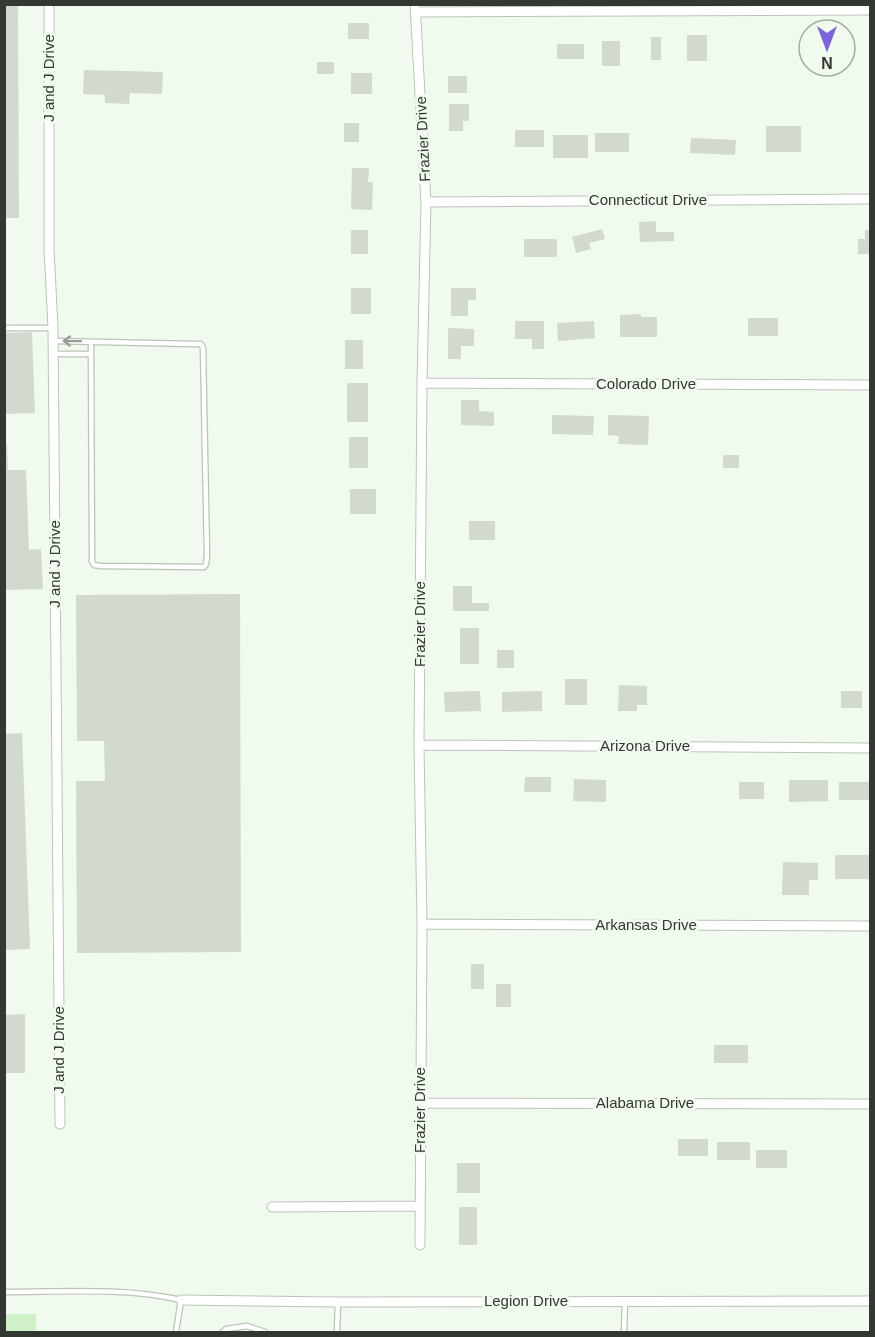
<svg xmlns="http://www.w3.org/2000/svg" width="875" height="1337" viewBox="0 0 875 1337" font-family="Arial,sans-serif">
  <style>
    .green { fill: #d0f1c7 }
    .building { fill: #d2dacf }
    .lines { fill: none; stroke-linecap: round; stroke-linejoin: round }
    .service-casing { stroke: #bcc4ba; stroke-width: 7 }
    .minor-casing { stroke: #bcc4ba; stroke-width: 11 }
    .service { stroke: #fff; stroke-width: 4.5 }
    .minor { stroke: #fff; stroke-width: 9 }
    .oneway { stroke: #9a9c99 }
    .labels { text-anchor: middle; stroke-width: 6; stroke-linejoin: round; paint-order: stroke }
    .street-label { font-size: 15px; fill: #343833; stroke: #f1faef }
  </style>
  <rect width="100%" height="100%" fill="#f1faef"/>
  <!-- green -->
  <path class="green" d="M 5,1314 L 36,1314 L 36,1332 L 5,1332 Z"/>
  <!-- building -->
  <path class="building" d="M 4,4 L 18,4 L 19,218 L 4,218 Z
    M 348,23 L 369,23 L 369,39 L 348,39 Z
    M 687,35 L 707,35 L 707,61 L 687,61 Z
    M 651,37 L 661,37 L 661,60 L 651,60 Z
    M 602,41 L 620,41 L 620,66 L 602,66 Z
    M 557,44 L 584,44 L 584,59 L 557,59 Z
    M 317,62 L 334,62 L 334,74 L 317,74 Z
    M 84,70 L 163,72 L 162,94 L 130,93 L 129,104 L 105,103 L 105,95 L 83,94 Z
    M 351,73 L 372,73 L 372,94 L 351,94 Z
    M 448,76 L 467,76 L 467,93 L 448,93 Z
    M 449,104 L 469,104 L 469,121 L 463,121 L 463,131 L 449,131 Z
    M 344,123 L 359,123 L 359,142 L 344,142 Z
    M 766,126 L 801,126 L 801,152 L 766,152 Z
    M 515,130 L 544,130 L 544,147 L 515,147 Z
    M 595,133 L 629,133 L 629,152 L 595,152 Z
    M 553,135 L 588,135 L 588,158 L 553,158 Z
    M 691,138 L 736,140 L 735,155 L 690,153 Z
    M 352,168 L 369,168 L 368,182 L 373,182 L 372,210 L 351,209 Z
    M 656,221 L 656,232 L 674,232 L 674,241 L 640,242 L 639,222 Z
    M 602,229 L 605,239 L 589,243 L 591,249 L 576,253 L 572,237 Z
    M 351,230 L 368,230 L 368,254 L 351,254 Z
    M 865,230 L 870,230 L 870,254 L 858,254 L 858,239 L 865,239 Z
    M 524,239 L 557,239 L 557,257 L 524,257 Z
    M 351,288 L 371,288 L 371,314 L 351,314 Z
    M 451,288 L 476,288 L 476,300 L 468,300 L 468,316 L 451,316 Z
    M 641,314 L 641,317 L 657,317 L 657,337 L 620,337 L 620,315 Z
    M 748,318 L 778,318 L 778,336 L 748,336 Z
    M 515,321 L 544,321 L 544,349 L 532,349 L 532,339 L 515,339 Z
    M 594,321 L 595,338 L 558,341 L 557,323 Z
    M 448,328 L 474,329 L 474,346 L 461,346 L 461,359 L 448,359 Z
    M 32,332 L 35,413 L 4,414 L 4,333 Z
    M 345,340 L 363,340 L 363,369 L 345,369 Z
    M 347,383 L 368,383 L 368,422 L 347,422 Z
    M 461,400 L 479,400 L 479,411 L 494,412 L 494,426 L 461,425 Z
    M 552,415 L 594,416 L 593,435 L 552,434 Z
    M 608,415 L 649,416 L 648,445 L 618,444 L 619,436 L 608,435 Z
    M 349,437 L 368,437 L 368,468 L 349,468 Z
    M 4,443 L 7,444 L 8,470 L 26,470 L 29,550 L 41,549 L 43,589 L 4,590 Z
    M 723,455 L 739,455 L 739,468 L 723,468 Z
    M 350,489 L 376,489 L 376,514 L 350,514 Z
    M 469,521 L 495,521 L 495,540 L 469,540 Z
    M 453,586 L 472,586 L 472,603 L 489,603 L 489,611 L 453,611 Z
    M 240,594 L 241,952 L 77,953 L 76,781 L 105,781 L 104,741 L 77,741 L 76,595 Z
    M 460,628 L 479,628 L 479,664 L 460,664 Z
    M 497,650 L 514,650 L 514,668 L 497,668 Z
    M 565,679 L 587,679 L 587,705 L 565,705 Z
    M 619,685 L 647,686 L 647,705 L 637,705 L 637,711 L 618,711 Z
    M 480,691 L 481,711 L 445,712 L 444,692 Z
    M 542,691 L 542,711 L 502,712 L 502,692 Z
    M 841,691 L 862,691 L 862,708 L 841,708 Z
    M 22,733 L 30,949 L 4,950 L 4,734 Z
    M 525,777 L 551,777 L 551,792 L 524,792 Z
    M 574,779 L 606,780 L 606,802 L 573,801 Z
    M 789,780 L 828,780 L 828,801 L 789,802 Z
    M 739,782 L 764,782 L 764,799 L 739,799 Z
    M 839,782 L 870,782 L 870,800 L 839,800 Z
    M 835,855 L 870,855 L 870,879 L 835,879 Z
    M 783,862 L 818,863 L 818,880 L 809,880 L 809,895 L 782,895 Z
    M 471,964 L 484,964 L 484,989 L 471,989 Z
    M 496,984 L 511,984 L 511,1007 L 496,1007 Z
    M 25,1014 L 25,1073 L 4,1073 L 4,1015 Z
    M 714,1045 L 748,1045 L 748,1063 L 714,1063 Z
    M 678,1139 L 708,1139 L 708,1156 L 678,1156 Z
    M 717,1142 L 750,1142 L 750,1160 L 717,1160 Z
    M 756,1150 L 787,1150 L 787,1168 L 756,1168 Z
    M 457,1163 L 480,1163 L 480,1193 L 457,1193 Z
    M 459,1207 L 477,1207 L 477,1245 L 459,1245 Z"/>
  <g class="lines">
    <!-- service casing -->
    <g class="service-casing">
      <path id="service" d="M 4,328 L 53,328
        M 53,341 L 195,344 L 201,344 L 203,348 L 207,556 L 206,564 L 204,567 L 101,566 L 94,565 L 92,561 L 91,342
        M 53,354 L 91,354
        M 4,1292 C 62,1292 124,1287 181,1300 L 176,1332
        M 223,1332 L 226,1329 L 247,1326 L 265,1332
        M 337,1332 L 338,1302
        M 624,1332 L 625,1301"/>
    </g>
    <!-- minor casing -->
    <g class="minor-casing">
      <path id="minor" d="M 49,4 L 49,248 L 53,328 L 60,1124
        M 415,4 L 426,202 L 422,383 L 419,745 L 422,924 L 420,1245
        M 416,12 L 870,10
        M 426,202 L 870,199
        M 422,383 L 870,385
        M 419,745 L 870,748
        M 422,924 L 870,926
        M 419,1103 L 870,1104
        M 272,1207 L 420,1206
        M 181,1300 L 338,1302 L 870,1301"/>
    </g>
    <!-- service -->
    <use href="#service" class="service"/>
    <!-- minor -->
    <use href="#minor" class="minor"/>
  </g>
  <!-- one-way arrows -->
  <defs><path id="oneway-shaft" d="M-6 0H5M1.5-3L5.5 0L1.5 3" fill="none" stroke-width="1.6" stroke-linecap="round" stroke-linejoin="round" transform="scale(1.5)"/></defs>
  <use class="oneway" href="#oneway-shaft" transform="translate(72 341) rotate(-179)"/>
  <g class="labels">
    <!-- street labels -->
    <g class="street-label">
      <text transform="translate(49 78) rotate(-90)" y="5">J and J Drive</text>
      <text transform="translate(423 139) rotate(-93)" y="5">Frazier Drive</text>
      <text x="648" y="205">Connecticut Drive</text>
      <text x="646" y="389">Colorado Drive</text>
      <text transform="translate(55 564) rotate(-90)" y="5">J and J Drive</text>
      <text transform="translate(420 624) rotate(-90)" y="5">Frazier Drive</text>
      <text x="645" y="751">Arizona Drive</text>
      <text x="646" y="930">Arkansas Drive</text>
      <text transform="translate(59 1050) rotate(-90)" y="5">J and J Drive</text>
      <text x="645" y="1108">Alabama Drive</text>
      <text transform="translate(420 1110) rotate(-90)" y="5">Frazier Drive</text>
      <text x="526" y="1306">Legion Drive</text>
    </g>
  </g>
  <!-- border -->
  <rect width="875" height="1337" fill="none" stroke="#343833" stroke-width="12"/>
  <!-- north arrow -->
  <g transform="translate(827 48) rotate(180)"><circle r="28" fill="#f1faef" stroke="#a5aca4" stroke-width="1.5"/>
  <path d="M0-4.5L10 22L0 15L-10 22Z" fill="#7d63de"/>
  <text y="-9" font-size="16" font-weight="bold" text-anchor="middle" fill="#343833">N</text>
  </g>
</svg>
